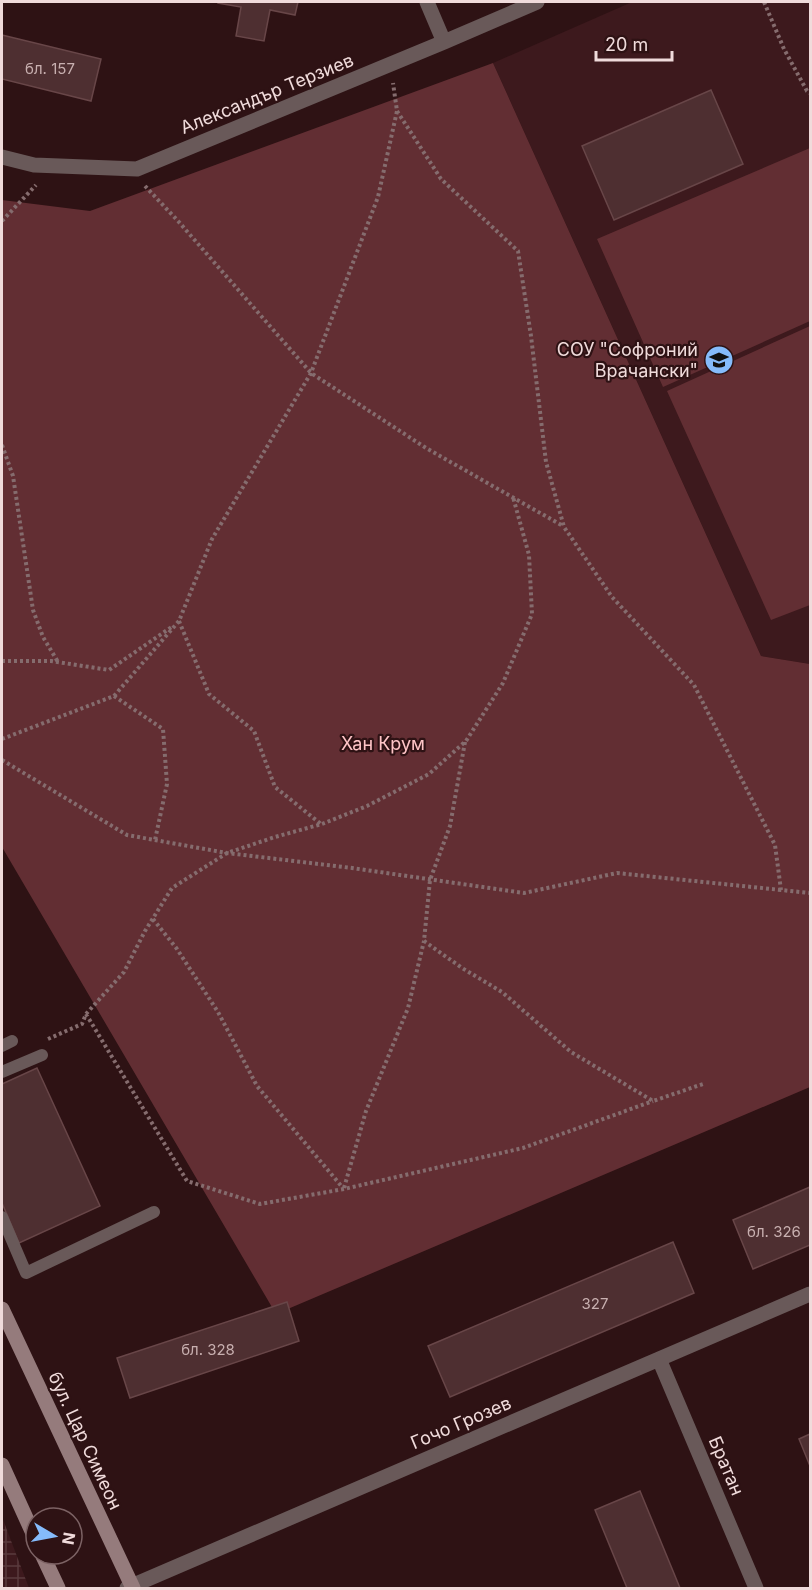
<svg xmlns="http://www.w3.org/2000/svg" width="812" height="1590" viewBox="0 0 812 1590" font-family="Inter,sans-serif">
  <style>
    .built { fill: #3d191d }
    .industrial { fill: url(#industrial-grid) }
    .green { fill: #622e33 }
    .building { fill: #4e2f31; stroke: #684648; stroke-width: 1.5 }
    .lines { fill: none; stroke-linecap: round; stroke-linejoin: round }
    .path { stroke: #856c6e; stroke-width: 4; stroke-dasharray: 3 3; stroke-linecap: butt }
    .lane { stroke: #695959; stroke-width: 12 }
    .street { stroke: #695959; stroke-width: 15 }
    .secondary { stroke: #957b7c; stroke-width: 15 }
    .labels { text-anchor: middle; stroke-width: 4.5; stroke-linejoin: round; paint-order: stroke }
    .number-label { font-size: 15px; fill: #c8b0b0 }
    .street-label { font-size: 18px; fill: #f0dbdb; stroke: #2e1214 }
    .poi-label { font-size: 18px; fill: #f0dbdb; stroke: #2e1214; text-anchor: end }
    .park-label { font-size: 18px; fill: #ffc5c7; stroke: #2e1214 }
  </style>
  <defs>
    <pattern id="industrial-grid" width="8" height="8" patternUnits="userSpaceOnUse" patternTransform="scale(1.5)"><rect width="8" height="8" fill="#3d191d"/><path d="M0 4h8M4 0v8" fill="none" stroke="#593a3d"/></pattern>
  </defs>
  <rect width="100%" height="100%" fill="#2e1214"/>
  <!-- built -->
  <path class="built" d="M 632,2 L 810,2 L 810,664 L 761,656 L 493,63 Z"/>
  <!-- industrial -->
  <path class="industrial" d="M 2,1517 L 29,1588 L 2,1588 Z"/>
  <!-- green -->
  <path class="green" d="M 493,63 L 761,656 L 810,664 L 810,1087 L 276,1314 L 2,847 L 2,200 L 90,211 Z
    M 810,148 L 810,321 L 663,387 L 597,239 Z
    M 810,326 L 810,605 L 771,620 L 667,391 Z"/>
  <!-- building -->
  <path class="building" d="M 218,2 L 298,2 L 295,15 L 270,10 L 264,41 L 236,36 L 241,7 L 218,3 Z
    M 2,35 L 101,59 L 91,101 L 2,79 Z
    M 711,90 L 743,164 L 614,220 L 582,146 Z
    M 37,1068 L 100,1206 L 19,1243 L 2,1203 L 2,1084 Z
    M 810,1187 L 810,1245 L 753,1269 L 733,1220 Z
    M 673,1242 L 694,1293 L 450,1397 L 428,1346 Z
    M 287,1302 L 299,1341 L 130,1398 L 117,1358 Z
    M 810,1434 L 810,1466 L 799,1439 Z
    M 640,1491 L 680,1588 L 627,1588 L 595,1510 Z"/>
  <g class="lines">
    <!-- path -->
    <path class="path" d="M 764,2 L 784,49 L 807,91 L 810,93
      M 397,111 L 441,179 L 518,251 L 531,336 L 546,462 L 564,527 L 612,597 L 694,685 L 775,845 L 781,890 L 810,893
      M 145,186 L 178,221 L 311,373 L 426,448 L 563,526
      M 2,221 L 36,185
      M 2,445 L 13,476 L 33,610 L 43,637 L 58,662
      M 179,621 L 209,694 L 254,731 L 275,787 L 321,824
      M 2,661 L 51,661 L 109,670 L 173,626
      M 114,696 L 163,729 L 167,784 L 155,840
      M 2,739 L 114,696 L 179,621 L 212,539 L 311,373 L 378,197 L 397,111 L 393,83
      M 465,742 L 450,826 L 430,880 L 424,941 L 462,968 L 502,992 L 571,1052 L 653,1101 L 703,1084
      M 2,760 L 127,835 L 227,853 L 352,868 L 524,893 L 617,873 L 781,890
      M 153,919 L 177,949 L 218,1012 L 257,1086 L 343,1188
      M 86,1014 L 187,1181 L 260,1204 L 344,1189 L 523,1148 L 653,1101
      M 48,1039 L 82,1024 L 86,1014 L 124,972 L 145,931 L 172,888 L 227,853 L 275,837 L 322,824 L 367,806 L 429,774 L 466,741 L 503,683 L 532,614 L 529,555 L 513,497
      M 344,1188 L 366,1111 L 408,1008 L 424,941"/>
    <!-- lane -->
    <path class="lane" d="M 2,1046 L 12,1041
      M 2,1072 L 42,1055
      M 2,1217 L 26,1273 L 154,1212"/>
    <!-- street -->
    <path class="street" d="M 427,2 L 444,42
      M 2,157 L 34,165 L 137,169 L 444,42 L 537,2
      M 659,1359 L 756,1588
      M 127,1588 L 810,1294"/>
    <!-- secondary -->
    <path class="secondary" d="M 2,1309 L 133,1588
      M 2,1465 L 36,1540
      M 42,1554 L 58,1588"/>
  </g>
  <!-- icons -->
  <defs>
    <g id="school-disc" transform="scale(1.5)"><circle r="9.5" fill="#85bbfb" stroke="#2e1214"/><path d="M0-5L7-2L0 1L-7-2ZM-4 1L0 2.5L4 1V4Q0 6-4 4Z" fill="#111"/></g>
  </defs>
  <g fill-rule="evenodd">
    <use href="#school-disc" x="719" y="360"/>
  </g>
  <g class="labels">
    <!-- number labels -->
    <g class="number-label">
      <text x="50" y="74">бл. 157</text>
      <text x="774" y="1237">бл. 326</text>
      <text x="595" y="1309">327</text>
      <text x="208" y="1355">бл. 328</text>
    </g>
    <!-- street labels -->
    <g class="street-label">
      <text transform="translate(267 94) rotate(-22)" y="6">Александър Терзиев</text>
      <text transform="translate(461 1423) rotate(-23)" y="6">Гочо Грозев</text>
      <text transform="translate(85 1441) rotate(65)" y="6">бул. Цар Симеон</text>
      <text transform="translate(726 1466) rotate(67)" y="6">Братан</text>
    </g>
    <!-- poi labels -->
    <g class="poi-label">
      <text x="698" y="356">СОУ "Софроний<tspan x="698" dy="21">Врачански"</tspan></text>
    </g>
    <!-- park labels -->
    <g class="park-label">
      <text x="383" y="750">Хан Крум</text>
    </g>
  </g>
  <!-- border -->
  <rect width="812" height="1590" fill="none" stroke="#f0dbdb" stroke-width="6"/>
  <!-- north arrow -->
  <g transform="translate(54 1536) rotate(100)"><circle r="28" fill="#2e1214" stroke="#7c6264" stroke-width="1.5"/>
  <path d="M0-4.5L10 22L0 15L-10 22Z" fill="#85bbfb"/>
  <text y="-9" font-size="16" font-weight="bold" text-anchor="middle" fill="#f0dbdb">N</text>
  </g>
  <!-- scale -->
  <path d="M596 51v9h76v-9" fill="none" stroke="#f0dbdb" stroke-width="3"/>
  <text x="605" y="51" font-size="18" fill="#f0dbdb" stroke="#2e1214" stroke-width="4.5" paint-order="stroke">20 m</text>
</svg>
